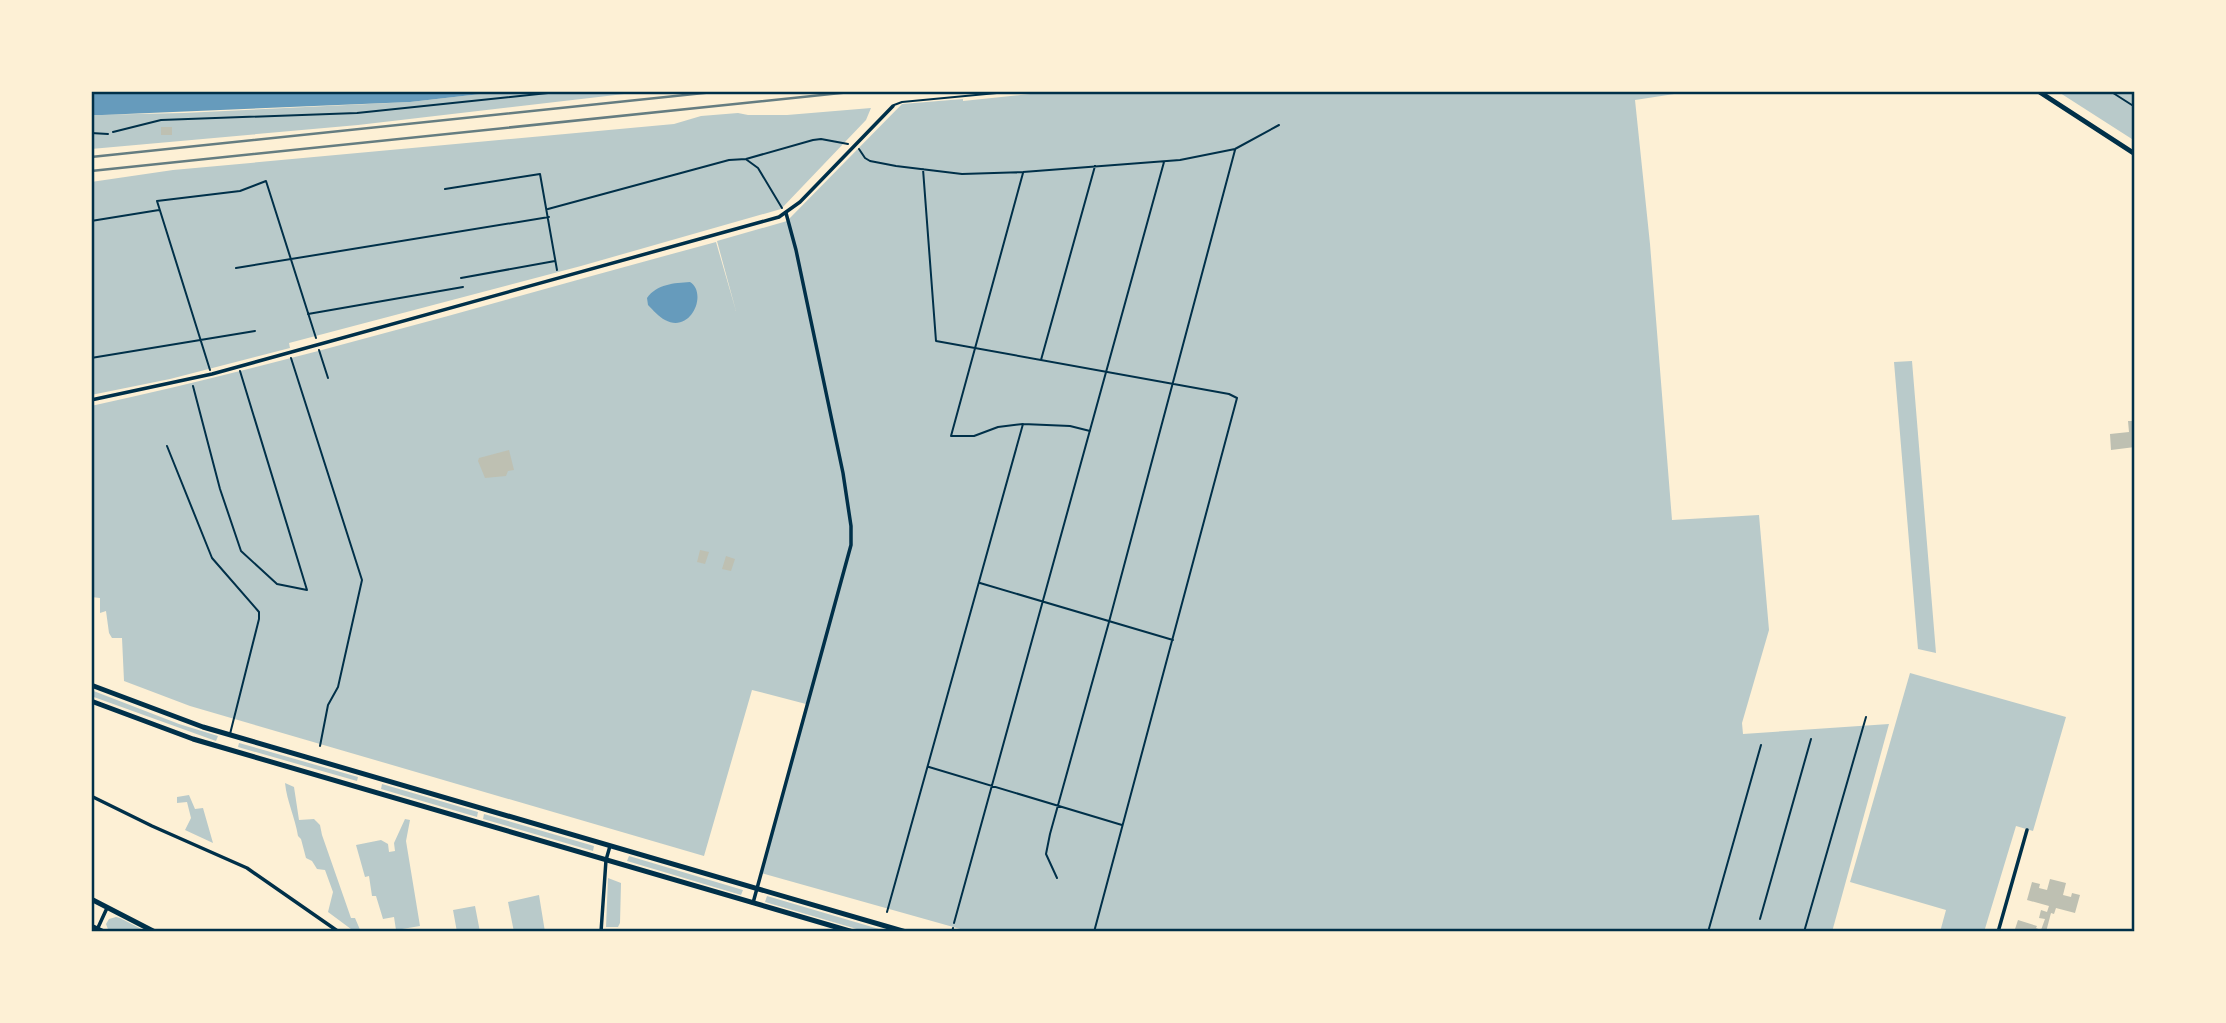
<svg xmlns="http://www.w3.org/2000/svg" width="2226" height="1023" viewBox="0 0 2226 1023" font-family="Quicksand,sans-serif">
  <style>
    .green { fill: #b9caca }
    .water { fill: #669bbc }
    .building { fill: #bec0b2 }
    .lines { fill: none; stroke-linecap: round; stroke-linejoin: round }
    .path { stroke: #003049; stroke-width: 2 }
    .service { stroke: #003049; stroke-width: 2 }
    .minor { stroke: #003049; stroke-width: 3.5 }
    .secondary { stroke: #003049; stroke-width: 5 }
    .rail { stroke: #657d81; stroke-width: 2.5 }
    .neatline { fill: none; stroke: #003049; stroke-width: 2.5 }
  </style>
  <rect width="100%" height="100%" fill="#fdf0d5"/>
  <!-- green -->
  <path class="green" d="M 507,91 L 650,91 L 358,125 L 91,149 L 91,115 L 184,113 L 410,102 Z
    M 1059,91 L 1694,91 L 1635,100 L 1650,244 L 1672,520 L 1759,515 L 1769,630 L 1742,723 L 1743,734 L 1889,724 L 1832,932 L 971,932 L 761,873 L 806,704 L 752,690 L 704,856 L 190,706 L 124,681 L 122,638 L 112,638 L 109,633 L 106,611 L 100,613 L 100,598 L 91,597 L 91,406 C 302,360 508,298 716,242 L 736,311 L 717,241 L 787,221 L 902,104 L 963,99 L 963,101 Z
    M 2057,91 L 2135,91 L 2135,141 Z
    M 871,108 L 866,120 L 781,209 L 581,266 L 289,343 L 290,348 L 170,379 L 91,395 L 91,182 L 173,170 L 674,124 L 701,116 L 738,113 L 748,115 L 787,115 Z
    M 1912,361 L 1936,653 L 1918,649 L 1894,362 Z
    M 1910,673 L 2066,717 L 2033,831 L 2016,826 L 1984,932 L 1940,932 L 1946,910 L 1850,882 Z
    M 91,690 L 179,724 L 218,736 L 216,741 L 91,696 Z
    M 239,743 L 358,777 L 357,781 L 238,747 Z
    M 285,783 L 294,787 L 299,820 L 314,819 L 320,825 L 322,835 L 351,918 L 355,918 L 361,932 L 355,932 L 328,912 L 333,892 L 325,870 L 317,869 L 312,861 L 306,858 L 301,839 L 298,836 C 295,817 287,802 285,783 Z
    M 382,784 L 478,812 L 477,817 L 381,789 Z
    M 189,795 L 195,809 L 203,808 L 213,843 L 185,830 L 191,818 L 187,802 L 177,803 L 177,797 Z
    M 484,814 L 594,846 L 593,851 L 483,819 Z
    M 405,819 L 410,820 L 406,841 L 420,926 L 396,930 L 394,917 L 383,919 L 376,896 L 372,896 L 369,876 L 365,877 L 356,845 L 381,840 L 388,844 L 389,852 L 395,851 L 394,843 Z
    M 629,856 L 743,890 L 741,895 L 627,861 Z
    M 608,878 L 621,883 L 620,923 L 618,927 L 606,927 Z
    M 539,895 L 545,932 L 514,932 L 508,902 Z
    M 767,896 L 889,932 L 867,932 L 765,902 Z
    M 475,906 L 480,932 L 457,932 L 453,910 Z
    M 116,917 L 120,918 L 147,932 L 109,932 L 106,924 L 109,919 Z"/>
  <!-- water -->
  <path class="water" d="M 91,91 L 507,91 L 410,102 L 102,115 L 91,115 Z
    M 690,282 C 708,293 691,334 665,320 C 659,317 653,310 648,305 L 647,298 C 657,284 674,283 690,282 Z"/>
  <!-- building -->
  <path class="building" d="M 161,127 L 172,127 L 172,135 L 161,135 Z
    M 2128,421 L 2135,421 L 2135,447 L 2111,450 L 2110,434 L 2129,432 Z
    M 509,450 L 514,470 L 508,471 L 506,476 L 485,478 L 478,461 L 479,458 Z
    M 700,550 L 709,552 L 705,564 L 697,562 Z
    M 726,556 L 735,559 L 731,571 L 722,569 Z
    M 2050,879 L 2066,883 L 2063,895 L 2071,897 L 2072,893 L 2080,895 L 2075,913 L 2056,908 L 2054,914 L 2051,913 L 2046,932 L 2014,932 L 2018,920 L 2037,926 L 2036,928 L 2041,930 L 2045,919 L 2039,918 L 2041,910 L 2047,912 L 2049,906 L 2027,900 L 2032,882 L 2040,884 L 2039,888 L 2047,890 Z"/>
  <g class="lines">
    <!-- path -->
    <path class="path" d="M 2110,91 L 2135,107
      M 113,132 L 161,120 L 357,113 L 567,91
      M 859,149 L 865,158 L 870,161 L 896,166 L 962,174 L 1023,172 L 1180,160 L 1235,149 L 1279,125
      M 747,160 L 758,168 L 782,208
      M 923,169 L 936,341 L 1229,394 L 1237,398 L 1094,932
      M 1023,173 L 951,436 L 974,436 L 998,427 L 1023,424 L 1070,426 L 1090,431
      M 445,189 L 540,174 L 557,270
      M 548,209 L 729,160 L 746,159 L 813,140 L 821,139 L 848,144
      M 91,221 L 159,210
      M 236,268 L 549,217
      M 461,278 L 555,261
      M 308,314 L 463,287
      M 319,350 L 328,378
      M 91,358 L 255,331
      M 291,358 L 362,580 L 338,687 L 328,705 L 320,746
      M 1041,360 L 1095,166
      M 210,370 L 157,201 L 240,191 L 266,181 L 316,338
      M 193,386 L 220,489 L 241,551 L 277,584 L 307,590 L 240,371
      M 980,583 L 1173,640
      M 929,767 L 1122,825
      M 1057,878 L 1046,854 L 1050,834 L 1109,622 L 1235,150
      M 887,912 L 1023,424
      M 1760,919 L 1811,739
      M 954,923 L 1164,162
      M 1708,932 L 1761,745
      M 1804,932 L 1866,717"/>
    <!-- service -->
    <path class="service" d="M 894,105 L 902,102 L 1018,91
      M 91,133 L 108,134
      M 167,446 L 212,558 L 259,612 L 259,619 L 230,734
      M 952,932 L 953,928"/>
    <!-- minor -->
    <path class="minor" d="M 91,400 L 212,374 L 779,217 L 800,202 L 893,106
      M 91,796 L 152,826 L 247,868 L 339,932
      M 753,903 L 851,545 L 851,526 L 843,473 L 796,250 L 786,213
      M 96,932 L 107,908
      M 601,932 L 606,860 L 610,846
      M 1998,932 L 2027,830"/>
    <!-- secondary -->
    <path class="secondary" d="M 2038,91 L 2135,154
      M 91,685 L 203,727 L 906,932
      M 91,701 L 193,739 L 853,932
      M 91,899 L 155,932
      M 91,926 L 104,932"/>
    <!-- rail -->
    <path class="rail" d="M 91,157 L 723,91
      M 91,171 L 860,91"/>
  </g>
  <!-- border -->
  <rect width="2226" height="1023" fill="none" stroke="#fdf0d5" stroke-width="186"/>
  <rect x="93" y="93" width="2040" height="837" class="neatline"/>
</svg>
